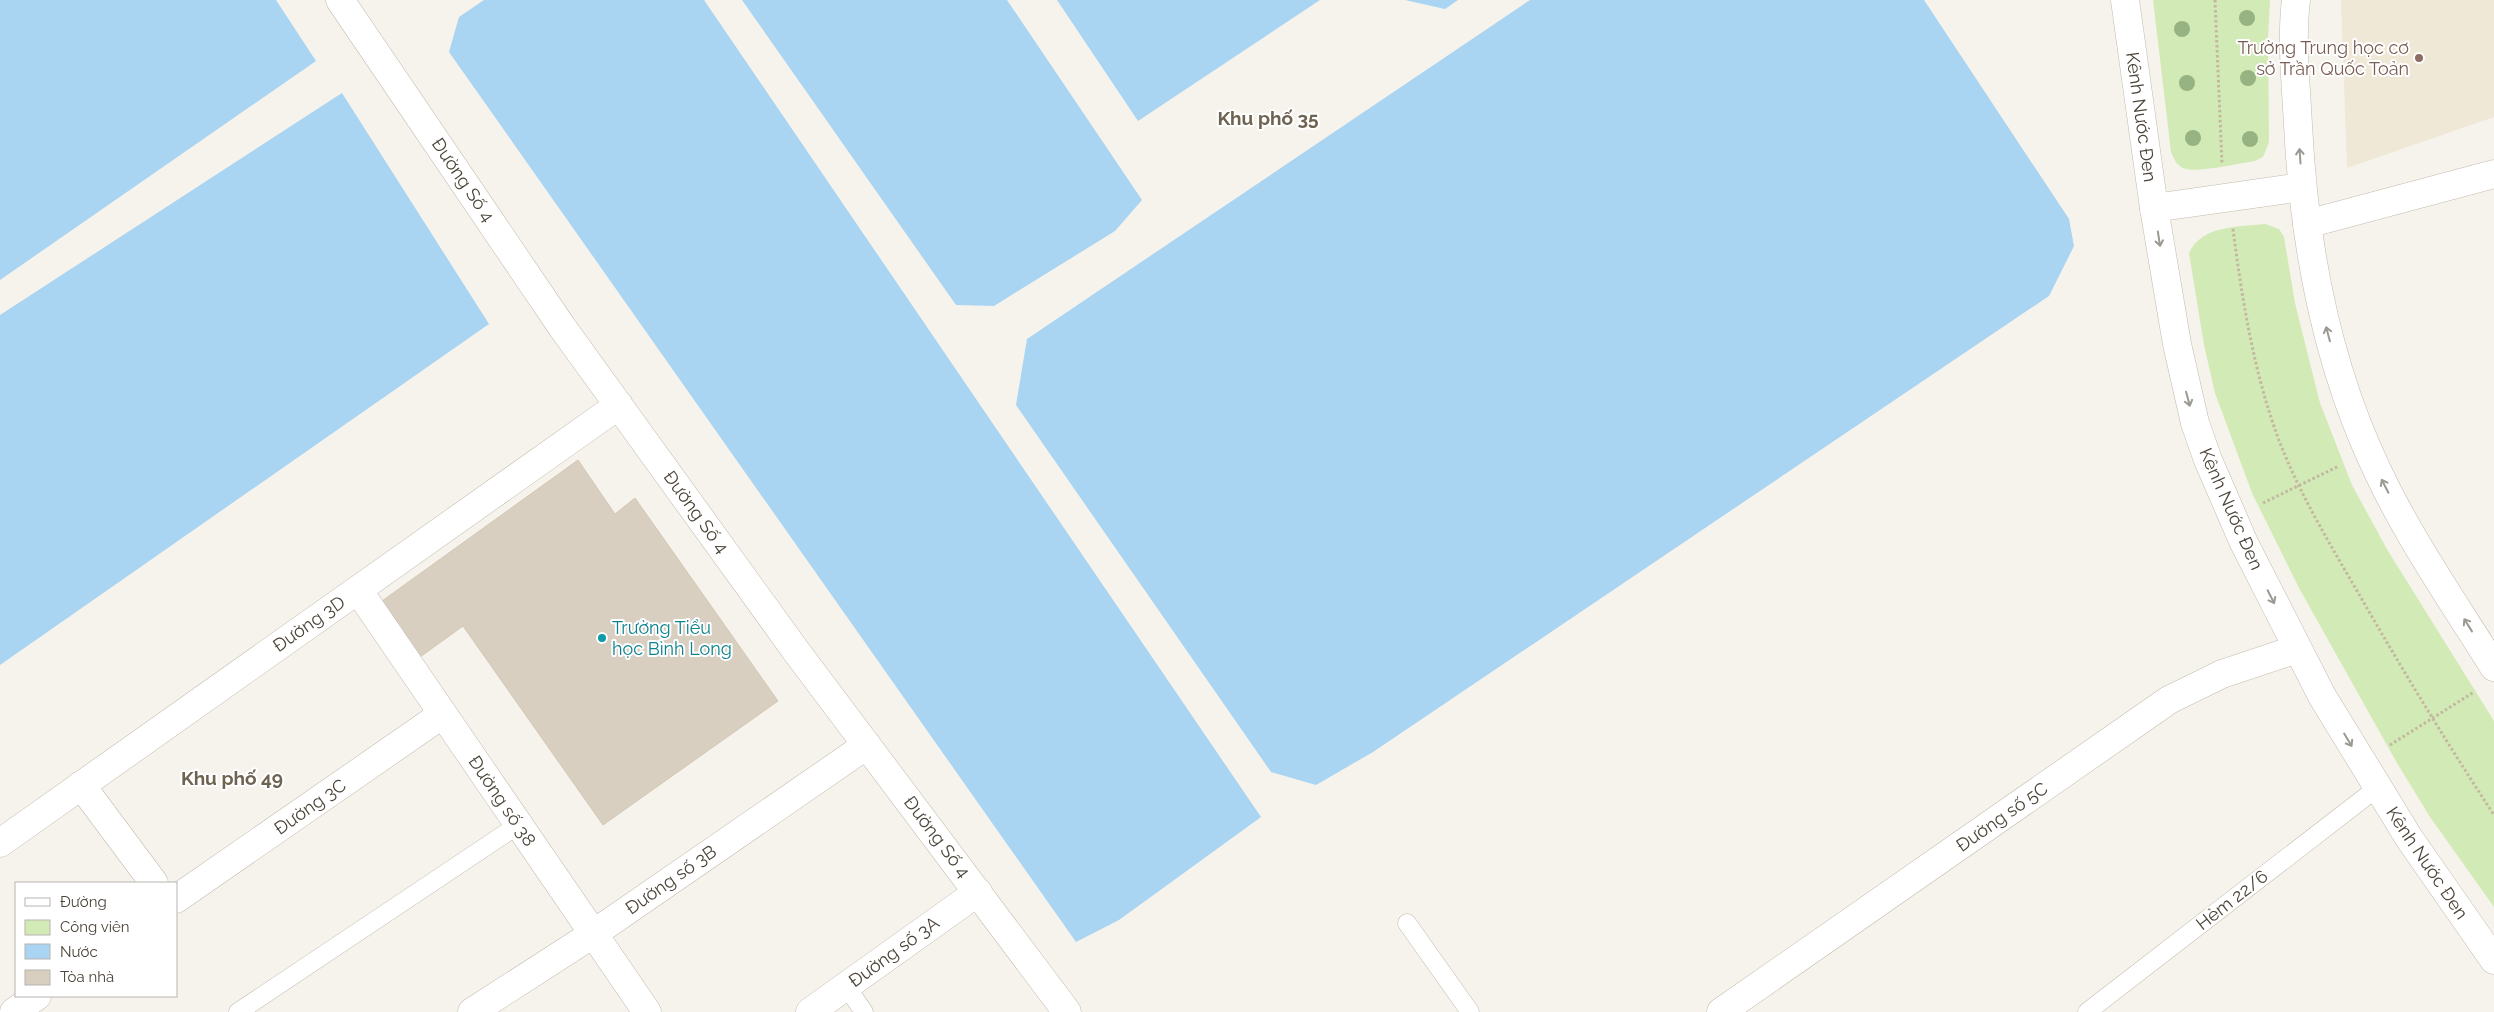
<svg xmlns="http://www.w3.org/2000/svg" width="2494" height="1012" viewBox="0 0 2494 1012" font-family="Raleway,sans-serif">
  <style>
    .education { fill: #efe8d6 }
    .green { fill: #d2eab5 }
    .water { fill: #a9d4f2 }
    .building { fill: #d8cfc1; stroke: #d3c7b4 }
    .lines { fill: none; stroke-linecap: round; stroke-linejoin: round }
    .service-casing { stroke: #c2bbae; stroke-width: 19 }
    .minor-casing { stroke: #c2bbae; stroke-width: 29 }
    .tertiary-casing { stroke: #c2bbae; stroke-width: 29 }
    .path { stroke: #c4b79f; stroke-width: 3; stroke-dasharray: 2.5 2.5; stroke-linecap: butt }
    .service { stroke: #fff; stroke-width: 18 }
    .minor { stroke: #fff; stroke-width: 28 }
    .tertiary { stroke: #fff; stroke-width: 28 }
    .tree { fill: #97b381 }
    .oneway { stroke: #9c9892 }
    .education-dot { fill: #8d6e63; stroke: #fff; stroke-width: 2 }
    .culture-dot { fill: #0f9aa8; stroke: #fff; stroke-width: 2 }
    .labels { text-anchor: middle; stroke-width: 4; stroke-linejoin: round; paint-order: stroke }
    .education-label { font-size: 18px; fill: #785e54; stroke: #fff; text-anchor: end }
    .street-label { font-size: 18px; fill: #4b4439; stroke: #fff }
    .culture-label { font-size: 18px; fill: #0d838f; stroke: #fff; text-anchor: start }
    .neighbourhood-label { font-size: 19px; font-weight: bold; fill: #6e6250; stroke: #fff }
  </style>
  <rect width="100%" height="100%" fill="#f6f3ec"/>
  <!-- education -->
  <path class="education" d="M 2341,0 L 2494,0 L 2494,117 L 2347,168 Z"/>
  <!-- green -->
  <path class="green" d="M 2153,0 L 2270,0 L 2268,37 L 2269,142 L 2263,157 L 2255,161 C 2239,163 2195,174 2183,168 C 2176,165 2174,158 2171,152 Z
    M 2265,224 L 2279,229 L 2284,237 L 2295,303 L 2320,403 L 2352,485 L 2388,551 L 2494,721 L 2494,907 L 2430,817 L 2397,763 L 2299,588 L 2252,493 L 2215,393 L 2204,345 L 2189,253 C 2202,225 2238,227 2265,224 Z"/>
  <!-- water -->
  <path class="water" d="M 0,0 L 276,0 L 316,61 L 0,280 Z
    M 484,0 L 704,0 L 1261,817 L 1119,920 L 1076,942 L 449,52 L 459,17 Z
    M 742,0 L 1007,0 L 1142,200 L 1115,231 L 994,306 L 956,305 Z
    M 1057,0 L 1320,0 L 1138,121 Z
    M 1405,0 L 1458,0 L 1445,9 Z
    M 1530,0 L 1924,0 L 2069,219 L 2074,246 L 2049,296 L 1373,752 L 1316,785 L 1271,772 L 1016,405 L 1027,339 Z
    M 342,93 L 489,324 L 0,665 L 0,315 Z"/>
  <!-- building -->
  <path class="building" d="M 578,460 L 615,514 L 635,498 L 778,701 L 603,825 L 463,626 L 420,657 L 382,601 Z"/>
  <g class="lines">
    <!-- service casing -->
    <g class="service-casing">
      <path id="service" d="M 1407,923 L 1470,1012
        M 846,986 L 864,1012
        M 238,1012 L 518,825
        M 2087,1012 L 2377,788"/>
    </g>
    <!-- minor casing -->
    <g class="minor-casing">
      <path id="minor" d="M 340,0 L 562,327 L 796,651 L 1067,1012
        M 2154,208 L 2302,187
        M 2307,224 L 2494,174
        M 358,590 L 647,1012
        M 81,785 L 154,883
        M 0,843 L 619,405
        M 176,899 L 443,714
        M 14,1012 L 37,996
        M 472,1012 L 593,934 L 867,745
        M 810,1012 L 978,892
        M 1721,1012 L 2169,700 L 2222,674 L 2297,649"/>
    </g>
    <!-- tertiary casing -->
    <g class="tertiary-casing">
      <path id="tertiary" d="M 2125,0 L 2154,208 L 2177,344 L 2195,423 L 2208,460 L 2244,543 L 2322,696 L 2409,838 L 2494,960
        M 2296,0 C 2291,41 2296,84 2298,125 C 2304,244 2326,364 2378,472 C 2410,540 2454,603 2494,667"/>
    </g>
    <!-- path -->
    <path class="path" d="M 2215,0 L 2222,164
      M 2233,229 C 2242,299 2253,368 2277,435 C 2298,492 2330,544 2360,596 C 2403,671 2447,743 2494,815
      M 2263,503 L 2339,466
      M 2390,745 L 2474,692"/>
    <!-- service -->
    <use href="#service" class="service"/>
    <!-- minor -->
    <use href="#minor" class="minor"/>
    <!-- tertiary -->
    <use href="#tertiary" class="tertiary"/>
  </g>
  <!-- trees -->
  <g class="tree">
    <circle cx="2247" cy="18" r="8"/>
    <circle cx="2182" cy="29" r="8"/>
    <circle cx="2248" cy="78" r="8"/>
    <circle cx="2187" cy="83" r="8"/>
    <circle cx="2193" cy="138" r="8"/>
    <circle cx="2250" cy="139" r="8"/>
  </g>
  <!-- one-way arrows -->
  <defs><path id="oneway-shaft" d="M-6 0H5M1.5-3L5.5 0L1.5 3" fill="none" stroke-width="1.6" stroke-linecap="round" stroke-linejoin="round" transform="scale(1.25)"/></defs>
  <g class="oneway">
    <use href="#oneway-shaft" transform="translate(2300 156) rotate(-94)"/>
    <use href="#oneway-shaft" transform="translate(2159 239) rotate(81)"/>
    <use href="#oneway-shaft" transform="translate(2328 334) rotate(-105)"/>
    <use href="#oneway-shaft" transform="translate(2188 399) rotate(75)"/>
    <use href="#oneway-shaft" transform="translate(2385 486) rotate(-117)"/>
    <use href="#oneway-shaft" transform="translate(2271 597) rotate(63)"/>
    <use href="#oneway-shaft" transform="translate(2468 625) rotate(-122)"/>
    <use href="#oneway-shaft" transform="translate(2348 740) rotate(59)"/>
  </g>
  <!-- markers -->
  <circle class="education-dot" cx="2419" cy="58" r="5"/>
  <circle class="culture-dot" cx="602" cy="638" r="5"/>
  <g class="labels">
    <!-- education labels -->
    <g class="education-label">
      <text x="2409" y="54">Trường Trung học cơ<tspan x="2409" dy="21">sở Trần Quốc Toản</tspan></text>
    </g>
    <!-- street labels -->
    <g class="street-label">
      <text transform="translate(2141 117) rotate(82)" y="6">Kênh Nước Đen</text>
      <text transform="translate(463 180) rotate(56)" y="6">Đường Số 4</text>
      <text transform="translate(2231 509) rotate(66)" y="6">Kênh Nước Đen</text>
      <text transform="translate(696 512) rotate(54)" y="6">Đường Số 4</text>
      <text transform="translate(309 624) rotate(-35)" y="6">Đường 3D</text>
      <text transform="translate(502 801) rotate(56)" y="6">Đường số 38</text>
      <text transform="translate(310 807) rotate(-35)" y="6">Đường 3C</text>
      <text transform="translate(2002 817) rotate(-35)" y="6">Đường số 5C</text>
      <text transform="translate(937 837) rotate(53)" y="6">Đường Số 4</text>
      <text transform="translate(2427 863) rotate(56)" y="6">Kênh Nước Đen</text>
      <text transform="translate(671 880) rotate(-35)" y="6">Đường số 3B</text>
      <text transform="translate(2232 900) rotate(-38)" y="6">Hẻm 22/6</text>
      <text transform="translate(894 952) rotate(-36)" y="6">Đường số 3A</text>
    </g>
    <!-- culture labels -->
    <g class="culture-label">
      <text x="612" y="634">Trường Tiểu<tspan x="612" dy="21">học Bình Long</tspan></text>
    </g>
    <!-- neighbourhood labels -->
    <g class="neighbourhood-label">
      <text x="1268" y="125">Khu phố 35</text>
      <text x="232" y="785">Khu phố 49</text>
    </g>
  </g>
  <!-- legend -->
  <rect x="15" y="882" width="162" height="115" fill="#ffffff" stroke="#b7b4b0"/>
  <rect x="25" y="898" width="25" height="8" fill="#ffffff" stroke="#b7b4b0"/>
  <text x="60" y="907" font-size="15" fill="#4b4439">Đường</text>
  <rect x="25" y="920" width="25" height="15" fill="#d2eab5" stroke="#b7b4b0"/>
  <text x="60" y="932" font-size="15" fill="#4b4439">Công viên</text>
  <rect x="25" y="944" width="25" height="15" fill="#a9d4f2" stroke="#b7b4b0"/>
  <text x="60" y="957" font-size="15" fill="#4b4439">Nước</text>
  <rect x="25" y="970" width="25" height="15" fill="#d8cfc1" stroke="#b7b4b0"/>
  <text x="60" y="982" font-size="15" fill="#4b4439">Tòa nhà</text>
</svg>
